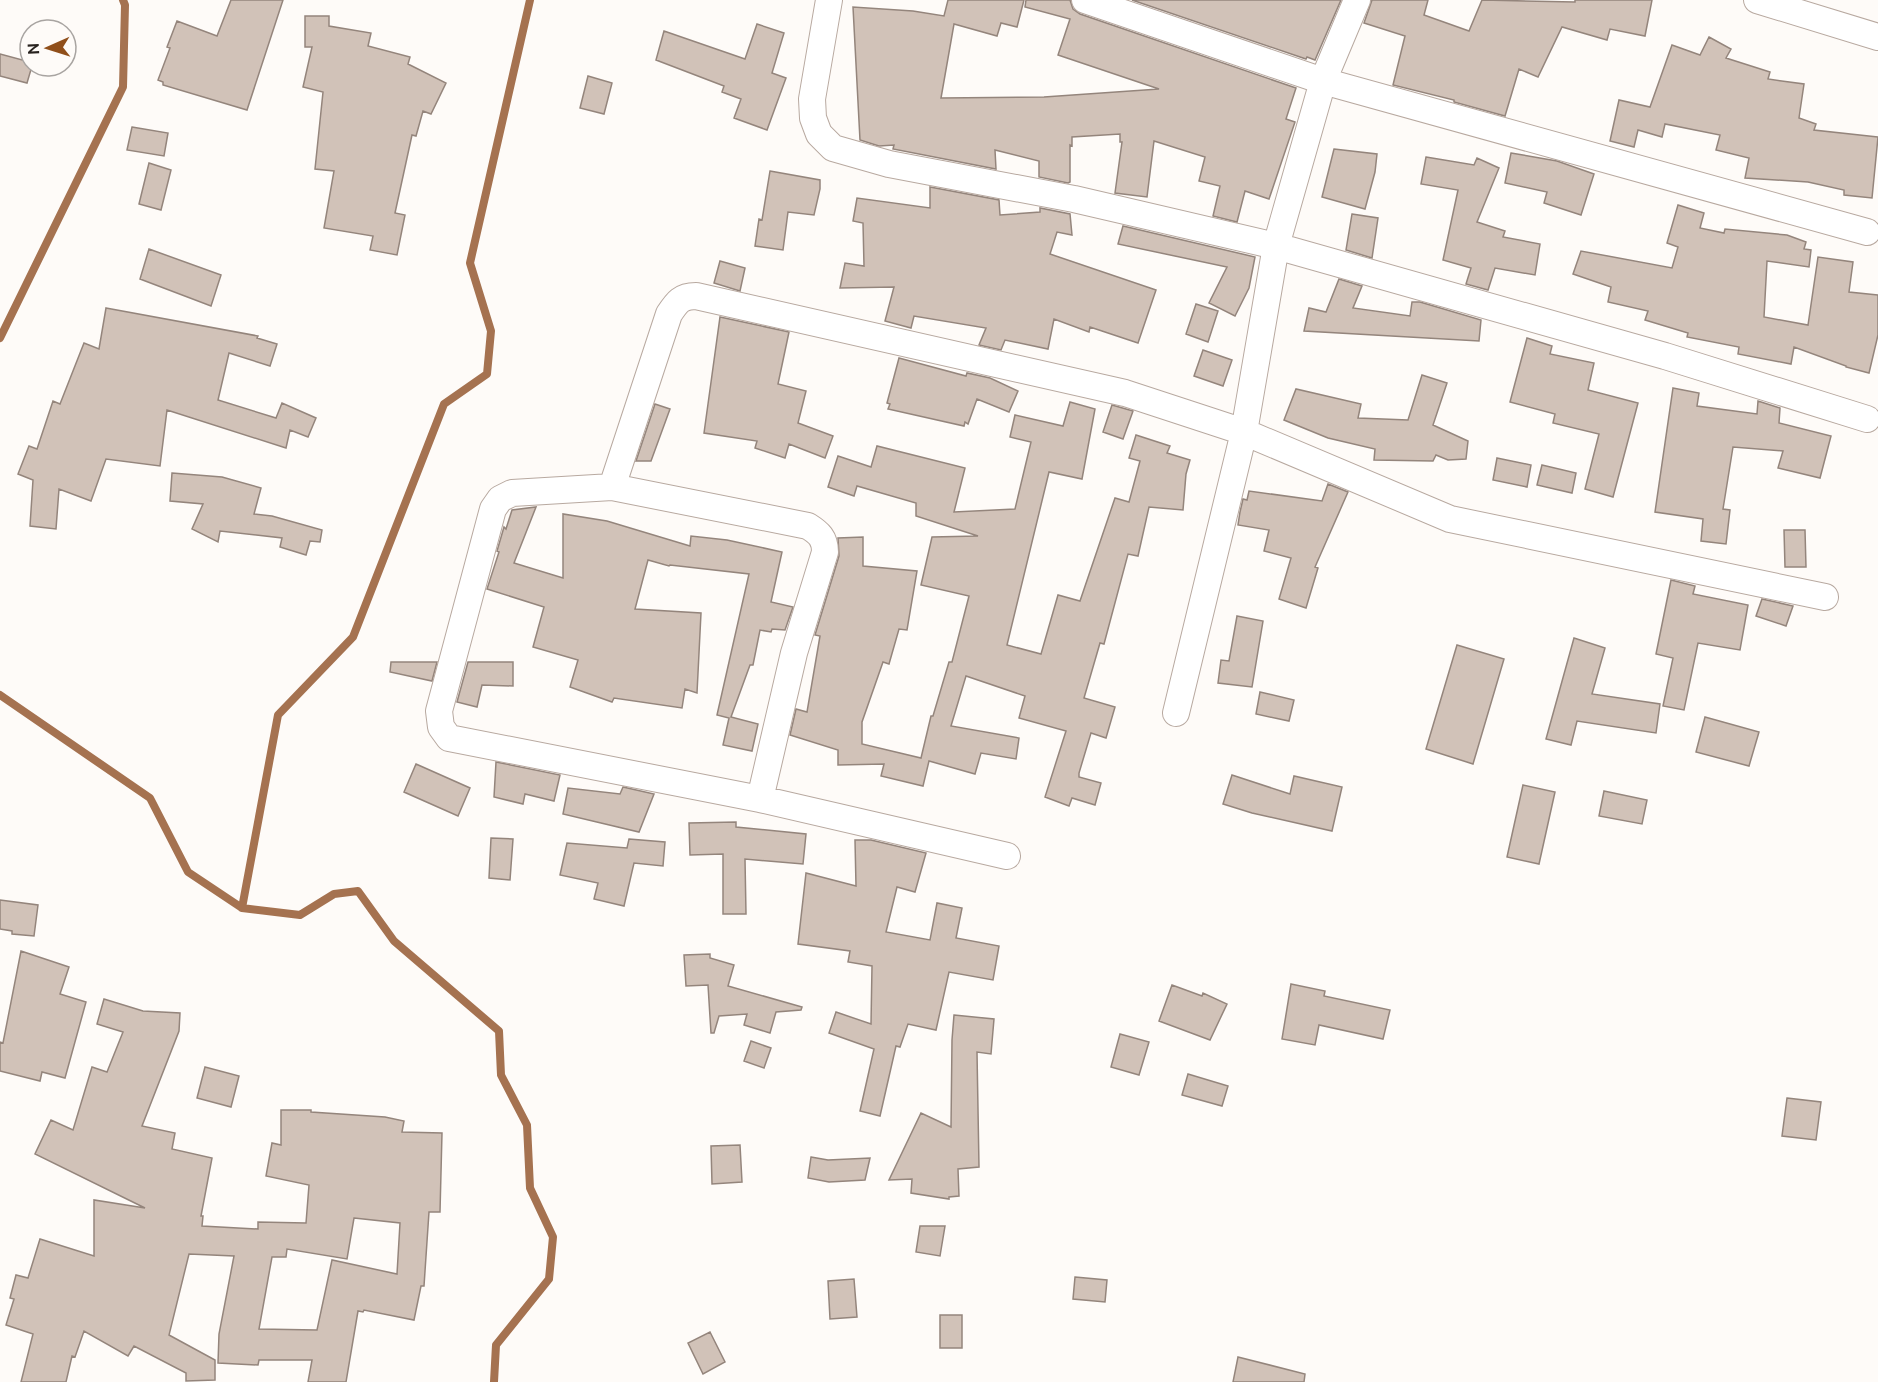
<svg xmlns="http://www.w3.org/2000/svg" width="1878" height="1382" viewBox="0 0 1878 1382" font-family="Ubuntu,sans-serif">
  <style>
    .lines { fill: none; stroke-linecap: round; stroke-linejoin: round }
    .stream { stroke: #a57250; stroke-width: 8 }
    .building { fill: #d1c2b8; stroke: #94857c; stroke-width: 1.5; fill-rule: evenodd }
    .street-casing { stroke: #b8a9a0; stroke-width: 28 }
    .street { stroke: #fff; stroke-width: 26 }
  </style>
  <rect width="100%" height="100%" fill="#fefbf8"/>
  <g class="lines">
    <!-- stream -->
    <path class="stream" d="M 0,338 L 123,87 L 125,5 L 123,0
      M 0,695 L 150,798 L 188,872 L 242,908 L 300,915 L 334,894 L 358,891 L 394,941 L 499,1031 L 501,1075 L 527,1125 L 530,1188 L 553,1237 L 549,1279 L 496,1345 L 494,1382
      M 242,908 L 278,715 L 353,637 L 444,404 L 487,374 L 491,331 L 470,263 L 530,0"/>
  </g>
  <!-- building -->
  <path class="building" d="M 231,0 L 283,0 L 247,110 L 163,85 L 163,82 L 158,80 L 170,48 L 167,47 L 177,21 L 217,36 Z
    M 948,0 L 1024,0 L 1017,27 L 1001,23 L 997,36 L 954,24 L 941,98 L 1044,97 L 1159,89 L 1058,55 L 1070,19 L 1025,7 L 1026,0 L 1070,0 L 1073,9 L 1080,14 L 1296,88 L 1286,119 L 1295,122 L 1269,199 L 1245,191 L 1237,222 L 1213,216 L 1220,186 L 1199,181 L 1205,157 L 1154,141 L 1147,197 L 1115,193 L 1122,142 L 1120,142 L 1120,134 L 1072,137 L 1072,146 L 1070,145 L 1070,182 L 1068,183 L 1039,177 L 1039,161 L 995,150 L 996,169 L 893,149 L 894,145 L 879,146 L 860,140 L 853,7 L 913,11 L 944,16 Z
    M 1132,0 L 1341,0 L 1315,60 L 1307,57 L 1306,59 Z
    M 1372,0 L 1428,0 L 1424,15 L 1469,31 L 1482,0 L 1575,2 L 1575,0 L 1652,0 L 1645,36 L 1610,29 L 1607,40 L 1562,27 L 1538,77 L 1519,69 L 1505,116 L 1454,102 L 1454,100 L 1393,85 L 1405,36 L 1364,23 Z
    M 305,16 L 329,16 L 329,26 L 371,33 L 368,46 L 410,57 L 408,64 L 446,83 L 431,114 L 423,111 L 416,136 L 412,135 L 395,213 L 405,215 L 397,255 L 370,250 L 373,236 L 324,228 L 334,171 L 315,169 L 323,92 L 303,87 L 312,47 L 305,47 Z
    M 757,24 L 784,33 L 772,73 L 786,78 L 767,130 L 734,118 L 741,99 L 722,92 L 724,86 L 656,60 L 664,31 L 745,59 Z
    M 1709,37 L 1731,49 L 1726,58 L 1770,72 L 1768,79 L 1804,84 L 1799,118 L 1816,124 L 1814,130 L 1878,137 L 1872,198 L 1844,195 L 1844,190 L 1808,182 L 1745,178 L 1749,158 L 1716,150 L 1720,135 L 1665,124 L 1662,137 L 1638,130 L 1634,147 L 1610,141 L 1619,100 L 1650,107 L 1672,45 L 1700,55 Z
    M 0,54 L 30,62 L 30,66 L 32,66 L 27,83 L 0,76 Z
    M 588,76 L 612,83 L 604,114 L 580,108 Z
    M 132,127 L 168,133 L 164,156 L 127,150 Z
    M 1334,149 L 1377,154 L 1375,172 L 1365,209 L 1322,197 Z
    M 1511,153 L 1557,161 L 1594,174 L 1581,215 L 1544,203 L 1547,192 L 1505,183 Z
    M 1426,157 L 1474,165 L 1477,158 L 1499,168 L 1477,222 L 1505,231 L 1503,237 L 1540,244 L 1535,275 L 1495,268 L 1488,290 L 1466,284 L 1471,268 L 1443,260 L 1458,190 L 1421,184 Z
    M 149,163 L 171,170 L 161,210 L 139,204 Z
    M 770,171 L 820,180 L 820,189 L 814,215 L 788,212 L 783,250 L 755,246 L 759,219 L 762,220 Z
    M 930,187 L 999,200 L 1000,215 L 1040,212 L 1040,208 L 1070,214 L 1072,235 L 1057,232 L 1050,254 L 1156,290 L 1138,343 L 1090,327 L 1089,332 L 1054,319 L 1048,349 L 1005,340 L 1001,350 L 979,345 L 986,328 L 914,316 L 911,328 L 885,321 L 894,287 L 840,288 L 845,263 L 864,266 L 863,223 L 853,221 L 857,198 L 930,208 Z
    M 1678,205 L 1704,213 L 1700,228 L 1724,233 L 1725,229 L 1787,235 L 1806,242 L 1804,249 L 1811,250 L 1809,267 L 1767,261 L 1764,317 L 1808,325 L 1818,257 L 1853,262 L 1849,292 L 1878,295 L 1878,335 L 1869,373 L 1846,367 L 1846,366 L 1794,347 L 1791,364 L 1738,354 L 1739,347 L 1687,337 L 1688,333 L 1645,320 L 1648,311 L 1608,302 L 1611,287 L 1573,274 L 1581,251 L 1672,268 L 1678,247 L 1667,243 Z
    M 1352,214 L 1378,218 L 1372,258 L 1346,250 Z
    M 1123,226 L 1255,257 L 1249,288 L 1235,316 L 1209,303 L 1227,267 L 1118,244 Z
    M 149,249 L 221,275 L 211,306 L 140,279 Z
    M 720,261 L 745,268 L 740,291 L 714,283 Z
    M 1339,279 L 1362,286 L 1353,308 L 1410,316 L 1412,302 L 1420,302 L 1481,320 L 1479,341 L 1304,331 L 1309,308 L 1326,312 Z
    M 1196,304 L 1218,311 L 1208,342 L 1186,334 Z
    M 106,308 L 258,336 L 257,338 L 277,344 L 270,366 L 229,353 L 218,400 L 276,418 L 282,403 L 316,418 L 308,437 L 290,430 L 286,448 L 167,410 L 160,466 L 106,459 L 91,501 L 59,489 L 56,529 L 30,526 L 33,480 L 18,474 L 29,446 L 37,449 L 53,401 L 60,404 L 84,343 L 99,349 Z
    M 720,317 L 789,332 L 778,384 L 806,391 L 798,423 L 833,436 L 825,458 L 789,444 L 785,458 L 755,448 L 757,441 L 704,433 Z
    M 1527,338 L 1552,346 L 1550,354 L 1594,363 L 1588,390 L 1638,403 L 1613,497 L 1585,489 L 1599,434 L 1553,423 L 1555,414 L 1510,402 Z
    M 1203,350 L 1232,360 L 1223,386 L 1194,376 Z
    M 899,358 L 966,376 L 967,373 L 990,378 L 1018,391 L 1009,412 L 977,399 L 968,424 L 965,422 L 964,426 L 888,409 L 890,404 L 887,403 Z
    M 1422,375 L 1447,383 L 1433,425 L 1468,441 L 1466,459 L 1448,460 L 1436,455 L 1433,461 L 1374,460 L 1375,449 L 1328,438 L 1284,420 L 1296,389 L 1361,404 L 1358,418 L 1408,420 Z
    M 1673,388 L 1699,393 L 1697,406 L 1757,414 L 1758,401 L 1780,408 L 1779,423 L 1831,436 L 1820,478 L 1778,468 L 1783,451 L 1733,447 L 1723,509 L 1730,510 L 1726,544 L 1701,541 L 1703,519 L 1655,512 Z
    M 1070,402 L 1095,409 L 1082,479 L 1049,472 L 1007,645 L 1041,654 L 1058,595 L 1080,601 L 1115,498 L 1129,502 L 1140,461 L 1129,458 L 1136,435 L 1170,446 L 1167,453 L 1190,460 L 1186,474 L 1183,510 L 1149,507 L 1138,556 L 1128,554 L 1104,644 L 1100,643 L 1084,698 L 1115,707 L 1106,738 L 1091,733 L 1079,773 L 1079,777 L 1101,783 L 1095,805 L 1072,798 L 1069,806 L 1045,797 L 1066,731 L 1019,718 L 1025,696 L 966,676 L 951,726 L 1019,738 L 1016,759 L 981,753 L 975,774 L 929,761 L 923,786 L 881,776 L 884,764 L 838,765 L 838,750 L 790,735 L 796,709 L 807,712 L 820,636 L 815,635 L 839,556 L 838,538 L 863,537 L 863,566 L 917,571 L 907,630 L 899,629 L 889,664 L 883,662 L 862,722 L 862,744 L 921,758 L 931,716 L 933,716 L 949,662 L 952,662 L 969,596 L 921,585 L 932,537 L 978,536 L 916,516 L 916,503 L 857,486 L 854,496 L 828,487 L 838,456 L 871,467 L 877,446 L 965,468 L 954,512 L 1015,509 L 1031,442 L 1010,437 L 1015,415 L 1063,426 Z
    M 655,404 L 670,409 L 651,461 L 636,461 Z
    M 1112,405 L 1133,411 L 1123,439 L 1103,432 Z
    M 1497,458 L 1531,465 L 1527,487 L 1493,480 Z
    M 1542,465 L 1576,473 L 1572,493 L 1537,485 Z
    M 172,473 L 222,477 L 261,488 L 254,514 L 272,516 L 322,530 L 320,542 L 310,541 L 306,555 L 280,547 L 282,538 L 220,531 L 218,542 L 192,529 L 203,504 L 170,501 Z
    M 1328,484 L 1348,492 L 1315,567 L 1318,568 L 1306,608 L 1279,599 L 1291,558 L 1264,551 L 1269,530 L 1238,525 L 1240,512 L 1243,499 L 1247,500 L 1249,491 L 1322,501 Z
    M 536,507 L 514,563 L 563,578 L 563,514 L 607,521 L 690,546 L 691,536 L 727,540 L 782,552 L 771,602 L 793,607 L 785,630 L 772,629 L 771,632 L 760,630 L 753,665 L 750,665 L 731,717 L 758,724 L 752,751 L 723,745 L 729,718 L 717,715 L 749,574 L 670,565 L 669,566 L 648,560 L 635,609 L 701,613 L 697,693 L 685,689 L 682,708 L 614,698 L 612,702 L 570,687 L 578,660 L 533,647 L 544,607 L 487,589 L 499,552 L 497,551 L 504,527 L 506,529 L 512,510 Z
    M 1784,530 L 1805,530 L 1806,567 L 1785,567 Z
    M 1671,580 L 1695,586 L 1693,594 L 1748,605 L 1740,650 L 1698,643 L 1684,710 L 1663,706 L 1673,658 L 1656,654 Z
    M 1762,599 L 1793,606 L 1786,626 L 1756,616 Z
    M 1237,616 L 1263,621 L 1252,687 L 1218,683 L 1221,660 L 1229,661 Z
    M 1574,638 L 1605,648 L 1592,694 L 1660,704 L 1656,733 L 1577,721 L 1571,745 L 1546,739 Z
    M 1457,645 L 1504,659 L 1473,764 L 1426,749 Z
    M 391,662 L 437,662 L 432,681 L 390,672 Z
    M 468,662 L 513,662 L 513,686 L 482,685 L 477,707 L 457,702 Z
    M 1260,692 L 1294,700 L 1289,721 L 1256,714 Z
    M 1705,717 L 1759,732 L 1749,766 L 1696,752 Z
    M 496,762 L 560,775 L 554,801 L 525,794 L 523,804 L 494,797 Z
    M 416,764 L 470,788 L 458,816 L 404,792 Z
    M 1232,775 L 1290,794 L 1294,776 L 1342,787 L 1332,831 L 1252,813 L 1223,804 Z
    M 1523,785 L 1555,792 L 1539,864 L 1507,857 Z
    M 623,787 L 654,794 L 639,832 L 563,814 L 568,788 L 620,794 Z
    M 1604,791 L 1647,800 L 1642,824 L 1599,816 Z
    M 736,822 L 736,827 L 806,834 L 803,864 L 745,859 L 746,914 L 723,914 L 723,854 L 690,855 L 689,823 Z
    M 491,838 L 513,839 L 510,880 L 489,878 Z
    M 629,839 L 665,842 L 663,866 L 634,863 L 624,906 L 594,899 L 598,883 L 560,875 L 567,843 L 627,848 Z
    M 855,840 L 871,840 L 926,853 L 915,892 L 897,887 L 886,932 L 930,940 L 937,903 L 962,908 L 956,938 L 999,946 L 993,980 L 949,972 L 936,1030 L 908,1024 L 900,1047 L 896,1046 L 880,1116 L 860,1111 L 874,1049 L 829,1033 L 836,1012 L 871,1024 L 872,966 L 848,962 L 850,951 L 798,944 L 806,873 L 856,886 Z
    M 0,900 L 38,905 L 34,936 L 12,934 L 12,931 L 0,929 Z
    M 21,951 L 69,967 L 60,994 L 86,1002 L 65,1078 L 42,1072 L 40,1081 L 0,1071 L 0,1042 L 3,1043 Z
    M 710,954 L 710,958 L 734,965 L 728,986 L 802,1007 L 801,1010 L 776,1012 L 770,1033 L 744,1025 L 747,1014 L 719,1016 L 714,1033 L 711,1033 L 708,985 L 686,986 L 684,955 Z
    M 1291,984 L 1325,991 L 1324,996 L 1390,1010 L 1383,1039 L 1319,1025 L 1315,1045 L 1282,1039 Z
    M 1172,985 L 1202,996 L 1203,993 L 1227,1004 L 1210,1040 L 1159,1021 Z
    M 104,999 L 143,1011 L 180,1013 L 179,1031 L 142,1126 L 175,1133 L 172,1149 L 212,1158 L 201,1216 L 203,1216 L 202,1226 L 258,1229 L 258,1222 L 306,1223 L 309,1185 L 266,1176 L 272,1143 L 281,1145 L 281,1110 L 311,1110 L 311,1112 L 385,1117 L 404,1121 L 402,1132 L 442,1133 L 440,1212 L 429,1212 L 424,1286 L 421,1286 L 414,1320 L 364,1310 L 363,1312 L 358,1311 L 346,1382 L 308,1382 L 312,1360 L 259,1360 L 258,1365 L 218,1363 L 219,1334 L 234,1256 L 189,1254 L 169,1335 L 215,1360 L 215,1380 L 186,1381 L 186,1373 L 134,1346 L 128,1356 L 84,1331 L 75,1357 L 72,1356 L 66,1382 L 21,1382 L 33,1334 L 6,1325 L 14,1299 L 10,1298 L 16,1275 L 28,1278 L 40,1239 L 94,1256 L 94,1200 L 145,1208 L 35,1154 L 51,1120 L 73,1130 L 92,1067 L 107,1072 L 123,1032 L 97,1024 ZM 354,1218 L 400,1223 L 397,1274 L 332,1260 L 317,1330 L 259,1329 L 272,1257 L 286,1257 L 287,1249 L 347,1259 Z
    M 954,1015 L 994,1019 L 991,1054 L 977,1052 L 979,1167 L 958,1169 L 959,1196 L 949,1197 L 949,1199 L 911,1193 L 912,1179 L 889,1180 L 921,1113 L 951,1127 L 952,1040 Z
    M 1120,1034 L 1149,1042 L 1139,1075 L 1111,1067 Z
    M 751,1041 L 771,1048 L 764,1068 L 744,1061 Z
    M 205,1067 L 239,1076 L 231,1107 L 197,1098 Z
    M 1188,1074 L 1228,1086 L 1222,1106 L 1182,1095 Z
    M 1787,1098 L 1821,1102 L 1816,1140 L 1782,1136 Z
    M 740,1145 L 742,1182 L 712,1184 L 711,1146 Z
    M 811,1157 L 828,1160 L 870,1158 L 865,1180 L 829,1182 L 808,1178 Z
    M 920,1226 L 945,1226 L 940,1256 L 916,1252 Z
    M 1075,1277 L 1107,1280 L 1105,1302 L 1073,1299 Z
    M 854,1279 L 857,1317 L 830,1319 L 828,1281 Z
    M 940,1315 L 962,1315 L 962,1348 L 940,1348 Z
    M 710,1332 L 725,1362 L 703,1374 L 688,1343 Z
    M 1238,1357 L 1305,1374 L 1304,1382 L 1233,1382 Z"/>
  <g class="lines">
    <!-- street casing -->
    <g class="street-casing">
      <path id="street" d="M 829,0 L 812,99 L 813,118 L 819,134 L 833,148 L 889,164 L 1074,199 L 1276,246 L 1665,356 L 1867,419
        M 1085,0 L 1323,81 L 1867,232
        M 1757,0 L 1878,37
        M 612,487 L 669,314 C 677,302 681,296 696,296 L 1125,393 L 1244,432 L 1450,519 L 1825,597
        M 1176,713 L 1244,432 L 1276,246 L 1323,81 L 1357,0
        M 760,799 L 794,653 L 825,552 C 825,538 819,533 808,526 L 612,487 L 512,493 L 500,499 L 493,509 L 439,711 L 441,727 L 449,738 L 760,799 L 1007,856"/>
    </g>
    <!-- street -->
    <use href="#street" class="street"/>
  </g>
  <!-- north arrow -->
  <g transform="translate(48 48) rotate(267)"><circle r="28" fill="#fefbf8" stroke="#a8a4a1" stroke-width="1.5"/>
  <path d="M0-4.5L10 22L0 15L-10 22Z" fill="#904f1a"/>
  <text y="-9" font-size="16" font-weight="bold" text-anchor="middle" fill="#28221e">N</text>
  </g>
</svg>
